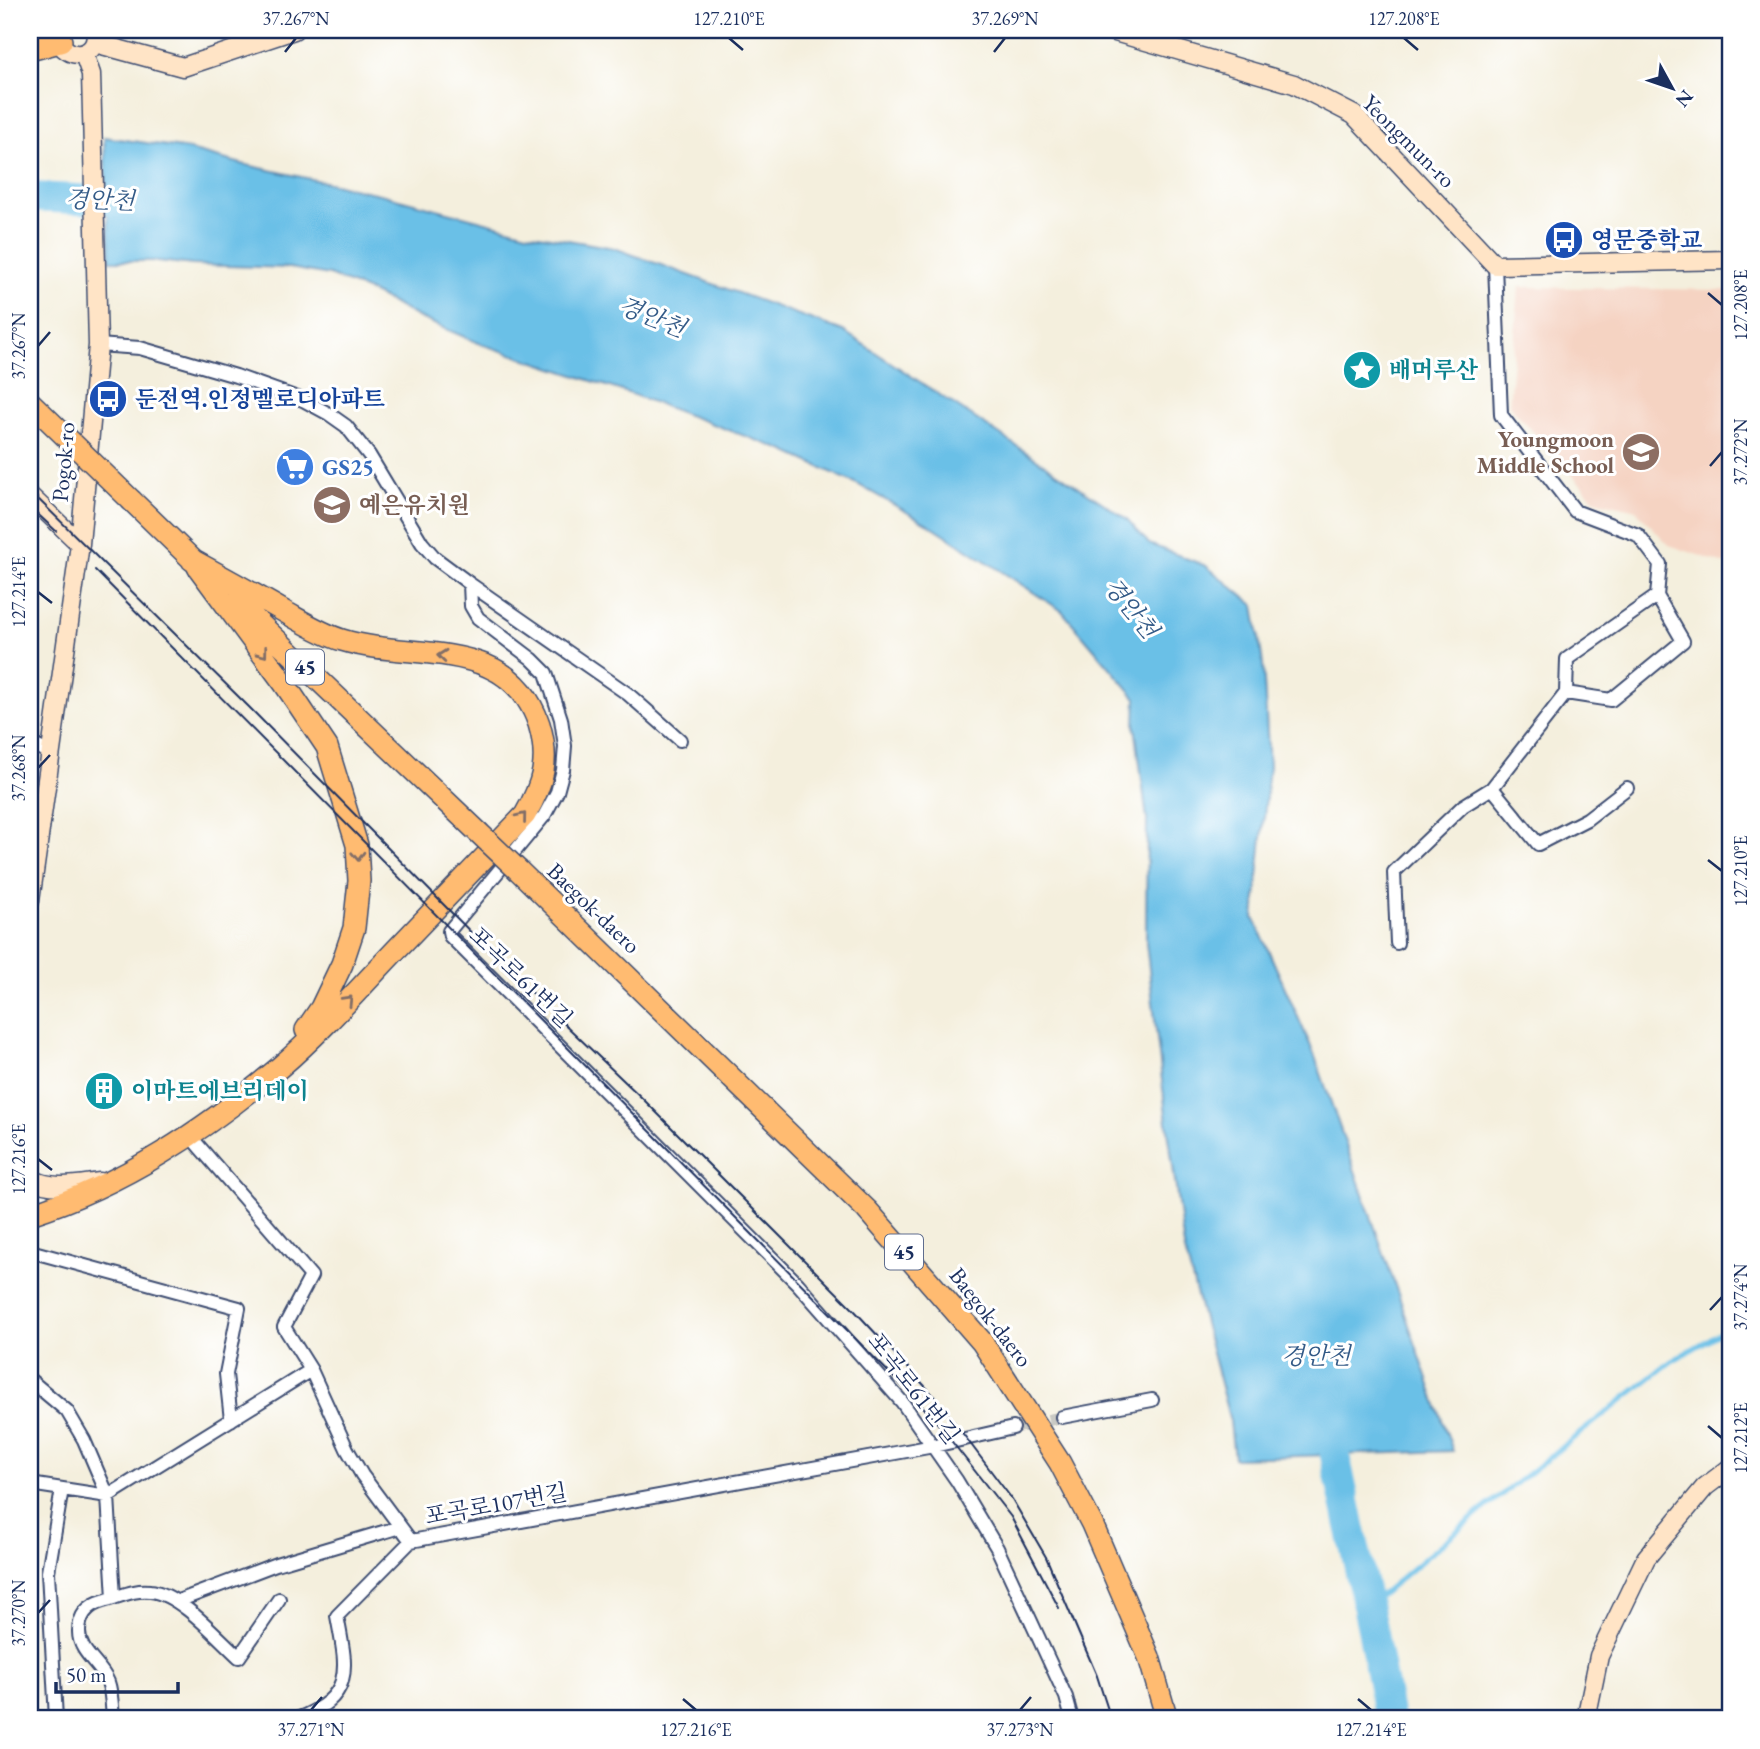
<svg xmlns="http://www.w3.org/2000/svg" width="1760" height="1749" viewBox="0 0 1760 1749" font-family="'EB Garamond','Noto Serif KR',serif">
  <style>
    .built { fill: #f5d3c2 }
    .water { fill: #6ac0e7; stroke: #4278a2; stroke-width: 2 }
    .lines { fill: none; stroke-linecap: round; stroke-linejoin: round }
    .stream { stroke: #6ac0e7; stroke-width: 5 }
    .river { stroke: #6ac0e7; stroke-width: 30 }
    .street-tunnel { stroke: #c9c9c4; stroke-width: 12; stroke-dasharray: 12 6; stroke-linecap: butt }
    .street-casing { stroke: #3c4c71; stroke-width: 16 }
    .secondary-casing { stroke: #3c4c71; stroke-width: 21 }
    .primary-casing { stroke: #3c4c71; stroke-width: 24 }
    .highway-casing { stroke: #3c4c71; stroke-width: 26 }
    .street { stroke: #fff; stroke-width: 12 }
    .secondary { stroke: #ffe4c6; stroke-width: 18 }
    .primary { stroke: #ffbb71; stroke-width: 21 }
    .highway { stroke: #ffbb71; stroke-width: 23 }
    .tram { stroke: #1b2f5e; stroke-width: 2 }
    .primary-bridge-casing { stroke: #3c4c71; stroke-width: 24; stroke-linecap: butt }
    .primary-bridge { stroke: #ffbb71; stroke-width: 21 }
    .oneway { stroke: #826e67 }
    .ticks { fill: none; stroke: #1b2f5e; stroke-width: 2.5 }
    .labels { text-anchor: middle; stroke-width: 6; stroke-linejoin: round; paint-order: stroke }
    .shield { fill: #fff; stroke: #5f6d8e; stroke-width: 2 }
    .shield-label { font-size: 21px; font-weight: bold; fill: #1b2f5e }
    .street-label { font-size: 23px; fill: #1b2f5e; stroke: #fff }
    .transit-label { font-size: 23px; font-weight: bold; fill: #164399; stroke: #fff; text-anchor: start }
    .culture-label { font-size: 23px; font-weight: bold; fill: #0d838f; stroke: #fff; text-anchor: start }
    .education-label { font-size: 23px; font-weight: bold; fill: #785e54; stroke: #fff; text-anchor: end }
    .shop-label { font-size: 23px; font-weight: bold; fill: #366cbe; stroke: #fff; text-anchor: start }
    .water-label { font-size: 24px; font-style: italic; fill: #335a87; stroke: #fff }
    .neatline { fill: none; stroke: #1b2f5e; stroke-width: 2.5 }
    .ticks-label { font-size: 18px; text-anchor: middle; fill: #1b2f5e }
  </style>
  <rect width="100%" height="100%" fill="#fff"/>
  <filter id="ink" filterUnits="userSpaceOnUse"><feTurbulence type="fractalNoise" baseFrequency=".0143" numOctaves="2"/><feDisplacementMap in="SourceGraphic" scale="14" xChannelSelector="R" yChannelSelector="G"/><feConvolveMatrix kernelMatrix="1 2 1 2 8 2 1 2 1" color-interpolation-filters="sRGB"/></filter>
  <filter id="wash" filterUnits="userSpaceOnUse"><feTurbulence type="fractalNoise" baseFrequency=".00686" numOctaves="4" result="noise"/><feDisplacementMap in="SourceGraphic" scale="28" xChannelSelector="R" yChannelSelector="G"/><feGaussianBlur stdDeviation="1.57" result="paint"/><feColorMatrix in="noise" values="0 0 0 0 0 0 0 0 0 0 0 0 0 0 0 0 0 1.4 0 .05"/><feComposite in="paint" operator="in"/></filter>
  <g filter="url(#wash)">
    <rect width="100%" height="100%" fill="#f4efdd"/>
    <!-- built -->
    <path class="built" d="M 1519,287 L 1730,290 L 1730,566 L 1669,545 L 1636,510 L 1595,500 L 1509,405 Z"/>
    <!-- water -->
    <path class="water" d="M 104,137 L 182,148 L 242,164 L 384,195 L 527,233 L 614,248 L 843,331 L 1127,519 L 1149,544 L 1206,566 L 1254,605 L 1263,664 L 1269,766 L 1254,918 L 1313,1051 L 1453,1451 L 1234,1458 L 1230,1421 L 1184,1247 L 1166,1115 L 1146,943 L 1147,819 L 1135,726 L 1136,698 L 1062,611 L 935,528 L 857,484 L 783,450 L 631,394 L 481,344 L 420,318 L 371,292 L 329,275 L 290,268 L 193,265 L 158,261 L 110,261 Z"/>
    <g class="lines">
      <!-- stream -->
      <path class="stream" d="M 1368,1606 L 1482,1510 L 1672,1361 L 1730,1327"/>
      <!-- river -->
      <path class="river" d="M 30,197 L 148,202
        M 1327,1418 L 1373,1633 L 1389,1719"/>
    </g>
  </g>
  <g filter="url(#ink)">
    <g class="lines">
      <!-- street-tunnel -->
      <path class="street-tunnel" d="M 1013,1428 L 1062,1417"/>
      <!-- street casing -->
      <g class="street-casing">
        <path id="street" d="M 1495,265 L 1501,415 L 1575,511 L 1638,535 L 1660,564 L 1657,596 L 1567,659 L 1566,693 L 1611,700 L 1683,641 L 1657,596
          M 98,345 L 140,348 L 236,376 L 303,400 L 329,414 L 346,426 L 369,455 L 422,543 L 435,558 L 470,584 L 471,606 L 478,618 L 532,659 L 546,673 L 561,719 L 565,746 L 563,770 L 557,792 L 544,816 L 449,931 L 450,936 L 798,1284 L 902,1402 L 957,1481 L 997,1548 L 1066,1697 L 1072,1719
          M 470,584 L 628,694 L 680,740
          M 30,743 L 50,753
          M 1492,788 L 1538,844 L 1587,819 L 1627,788
          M 1397,943 L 1394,872 L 1463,806 L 1492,788 L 1566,693
          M 190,1136 L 311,1276 L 284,1327 L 311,1370
          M 30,1251 L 239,1308 L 226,1374 L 231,1420
          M 30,1380 L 67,1411 L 84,1440 L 108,1496 L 114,1598
          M 1062,1417 L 1152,1400
          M 30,1484 L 108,1496 L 311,1370 L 347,1449 L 362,1475 L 411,1541 L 934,1446 L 1013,1428
          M 178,1601 L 276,1564 L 400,1527
          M 56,1719 L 48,1572 L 62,1489
          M 113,1719 C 112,1708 112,1693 108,1682 C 100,1663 79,1653 79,1632 C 79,1615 88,1605 103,1601 C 119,1597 134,1589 150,1591 C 179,1593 218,1638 239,1657 L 279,1599
          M 297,1719 C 355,1696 347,1669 337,1616 L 411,1541"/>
      </g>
      <!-- secondary casing -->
      <g class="secondary-casing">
        <path id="secondary" d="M 60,30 L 61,45 C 76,63 100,52 95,30
          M 1108,30 L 1294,84 L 1354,115 L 1495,265 L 1730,260
          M 95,43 L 183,67 L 294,30
          M 30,496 L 80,544
          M 30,901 L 80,544 L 98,345 L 91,74 L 84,54
          M 30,1178 C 51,1191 77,1185 100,1182
          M 1586,1719 L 1599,1656 L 1646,1558 L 1705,1487 L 1730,1468"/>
      </g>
      <!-- primary casing -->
      <g class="primary-casing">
        <path id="primary" d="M 132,501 L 201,568
          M 198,567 L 284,683 L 327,747 L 357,845 L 359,881 L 354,928 L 342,964 L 321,1008 L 306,1030
          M 237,602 L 478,832
          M 519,871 L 867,1210 L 982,1342 L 1060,1463 L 1092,1524 L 1149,1657 L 1167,1719
          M 30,1214 C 123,1185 206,1129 280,1067 C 320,1033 356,992 393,953 C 437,907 481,861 525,815 C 543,784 550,760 539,724 C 509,635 414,662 342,640 C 322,634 303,622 285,612 C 254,594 223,577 192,560"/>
      </g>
      <!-- highway casing -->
      <g class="highway-casing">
        <path id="highway" d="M 30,49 L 60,41"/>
      </g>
      <!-- street -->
      <use href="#street" class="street"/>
      <!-- secondary -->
      <use href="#secondary" class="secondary"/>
      <!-- primary -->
      <use href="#primary" class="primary"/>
      <!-- highway -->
      <use href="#highway" class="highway"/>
      <!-- tram -->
      <path class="tram" d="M 30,491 L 249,707 L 508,970 L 643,1099 L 853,1309 L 936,1398 L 1012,1499 L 1046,1557 L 1097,1676 L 1111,1719
        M 30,507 L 56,531
        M 95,570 L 931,1415 L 1011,1517 L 1059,1608"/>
      <!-- primary-bridge casing -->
      <g class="primary-bridge-casing">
        <path id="primary-bridge" d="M 30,402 L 132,501
          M 478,832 L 519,871"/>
      </g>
      <!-- primary-bridge -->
      <use href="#primary-bridge" class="primary-bridge"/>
    </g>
    <!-- one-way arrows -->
    <defs><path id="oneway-chevron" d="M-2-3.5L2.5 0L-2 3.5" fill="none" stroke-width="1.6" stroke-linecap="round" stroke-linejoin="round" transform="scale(1.75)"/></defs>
    <g class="oneway">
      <use href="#oneway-chevron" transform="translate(263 653) rotate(53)"/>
      <use href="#oneway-chevron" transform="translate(442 656) rotate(-174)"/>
      <use href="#oneway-chevron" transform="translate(522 817) rotate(-51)"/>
      <use href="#oneway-chevron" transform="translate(358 856) rotate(87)"/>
      <use href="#oneway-chevron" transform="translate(348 1000) rotate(-46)"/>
    </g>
  </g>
  <!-- ticks -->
  <path class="ticks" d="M 729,38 L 743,50M 1404,38 L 1418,50M 285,52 L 296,38M 994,52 L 1005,38M 1708,293 L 1722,305M 38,346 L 50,332M 1710,466 L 1722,452M 38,592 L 52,603M 38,768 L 50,755M 1708,860 L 1722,871M 38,1159 L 52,1170M 1710,1310 L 1722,1297M 1708,1426 L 1722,1438M 38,1613 L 50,1600M 683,1699 L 696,1710M 1358,1699 L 1371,1710M 311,1710 L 322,1697M 1020,1710 L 1031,1697"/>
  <!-- icons -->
  <defs>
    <g id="bus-disc" transform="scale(2.0125)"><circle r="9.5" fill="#1a4fb4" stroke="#fff"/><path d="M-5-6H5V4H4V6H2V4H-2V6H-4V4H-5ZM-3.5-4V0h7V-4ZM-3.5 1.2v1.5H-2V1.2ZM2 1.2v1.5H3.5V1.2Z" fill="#fff"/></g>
    <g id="sight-disc" transform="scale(2.0125)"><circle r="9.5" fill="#0f9aa8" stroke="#fff"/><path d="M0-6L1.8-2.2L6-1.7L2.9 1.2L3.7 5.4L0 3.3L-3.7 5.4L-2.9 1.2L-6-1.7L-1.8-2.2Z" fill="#fff"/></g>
    <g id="school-disc" transform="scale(2.0125)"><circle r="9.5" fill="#8d6e63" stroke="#fff"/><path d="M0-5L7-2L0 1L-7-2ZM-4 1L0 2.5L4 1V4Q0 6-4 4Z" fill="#fff"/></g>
    <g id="supermarket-disc" transform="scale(2.0125)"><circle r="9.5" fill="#3f7fe0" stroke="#fff"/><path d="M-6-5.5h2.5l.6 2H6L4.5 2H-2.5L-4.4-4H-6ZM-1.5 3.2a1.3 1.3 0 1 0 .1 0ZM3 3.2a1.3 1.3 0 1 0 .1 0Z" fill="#fff"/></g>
    <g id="building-disc" transform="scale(2.0125)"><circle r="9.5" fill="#0f9aa8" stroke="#fff"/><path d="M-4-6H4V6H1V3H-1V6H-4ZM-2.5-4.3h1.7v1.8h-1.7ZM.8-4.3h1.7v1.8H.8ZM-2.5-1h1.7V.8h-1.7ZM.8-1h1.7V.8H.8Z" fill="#fff"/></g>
  </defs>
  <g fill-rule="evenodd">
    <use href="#bus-disc" x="1564" y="240"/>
    <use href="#sight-disc" x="1362" y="370"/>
    <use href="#bus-disc" x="108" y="399"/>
    <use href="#school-disc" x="1641" y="452"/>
    <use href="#supermarket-disc" x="295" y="467"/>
    <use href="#school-disc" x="332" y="505"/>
    <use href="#building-disc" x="104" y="1091"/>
  </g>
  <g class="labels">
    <!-- shield labels -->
    <g class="shield">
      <rect x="286" y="649.5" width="38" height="35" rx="5"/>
      <rect x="885" y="1234.5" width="38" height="35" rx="5"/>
    </g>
    <g class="shield-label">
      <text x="305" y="674">45</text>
      <text x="904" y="1259">45</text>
    </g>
    <!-- street labels -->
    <g class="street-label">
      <text transform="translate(1409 141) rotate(45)" y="8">Yeongmun-ro</text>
      <text transform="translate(63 462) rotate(-85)" y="8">Pogok-ro</text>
      <text transform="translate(594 908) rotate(44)" y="8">Baegok-daero</text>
      <text transform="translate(521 977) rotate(44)" y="8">포곡로61번길</text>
      <text transform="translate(991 1317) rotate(52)" y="8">Baegok-daero</text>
      <text transform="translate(914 1388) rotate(52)" y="8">포곡로61번길</text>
      <text transform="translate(496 1504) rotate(-10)" y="8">포곡로107번길</text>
    </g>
    <!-- transit labels -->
    <g class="transit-label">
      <text x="1591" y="248">영문중학교</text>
      <text x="135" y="407">둔전역.인정멜로디아파트</text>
    </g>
    <!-- culture labels -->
    <g class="culture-label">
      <text x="1389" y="378">배머루산</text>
      <text x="131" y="1099">이마트에브리데이</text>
    </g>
    <!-- education labels -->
    <g class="education-label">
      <text x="1614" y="447">Youngmoon<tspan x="1614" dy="26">Middle School</tspan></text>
      <text x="359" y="513" text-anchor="start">예은유치원</text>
    </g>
    <!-- shop labels -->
    <g class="shop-label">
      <text x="322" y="475">GS25</text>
    </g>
    <!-- water labels -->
    <g class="water-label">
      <text transform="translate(100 200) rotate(2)" y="8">경안천</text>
      <text transform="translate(652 317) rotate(22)" y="8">경안천</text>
      <text transform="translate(1131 608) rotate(51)" y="8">경안천</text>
      <text x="1316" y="1364">경안천</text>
    </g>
  </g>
  <!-- margin -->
  <rect width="1760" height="1749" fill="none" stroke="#fff" stroke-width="77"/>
  <!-- north arrow -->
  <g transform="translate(1672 88) rotate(130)" stroke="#ffffff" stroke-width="5" paint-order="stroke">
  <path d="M0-5L12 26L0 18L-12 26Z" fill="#1b2f5e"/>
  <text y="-10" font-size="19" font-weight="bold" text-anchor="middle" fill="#1b2f5e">N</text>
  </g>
  <!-- scale -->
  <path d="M56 1682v10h122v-10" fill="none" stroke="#1b2f5e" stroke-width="3.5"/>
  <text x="66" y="1682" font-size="21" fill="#1b2f5e" stroke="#ffffff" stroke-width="5" paint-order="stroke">50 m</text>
  <rect x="38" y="38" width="1684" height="1672" class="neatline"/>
  <g class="ticks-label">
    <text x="296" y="25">37.267°N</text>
    <text x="729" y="25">127.210°E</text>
    <text x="1005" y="25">37.269°N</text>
    <text x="1404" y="25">127.208°E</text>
    <text transform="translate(1741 305) rotate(-90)" y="6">127.208°E</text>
    <text transform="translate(19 346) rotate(-90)" y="6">37.267°N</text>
    <text transform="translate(1741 452) rotate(-90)" y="6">37.272°N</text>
    <text transform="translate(19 592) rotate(-90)" y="6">127.214°E</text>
    <text transform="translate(19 768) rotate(-90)" y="6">37.268°N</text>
    <text transform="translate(1741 871) rotate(-90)" y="6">127.210°E</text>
    <text transform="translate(19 1159) rotate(-90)" y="6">127.216°E</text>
    <text transform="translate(1741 1297) rotate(-90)" y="6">37.274°N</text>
    <text transform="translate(1741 1438) rotate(-90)" y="6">127.212°E</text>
    <text transform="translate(19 1613) rotate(-90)" y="6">37.270°N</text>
    <text x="311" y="1736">37.271°N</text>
    <text x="696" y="1736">127.216°E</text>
    <text x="1020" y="1736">37.273°N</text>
    <text x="1371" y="1736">127.214°E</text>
  </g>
</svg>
